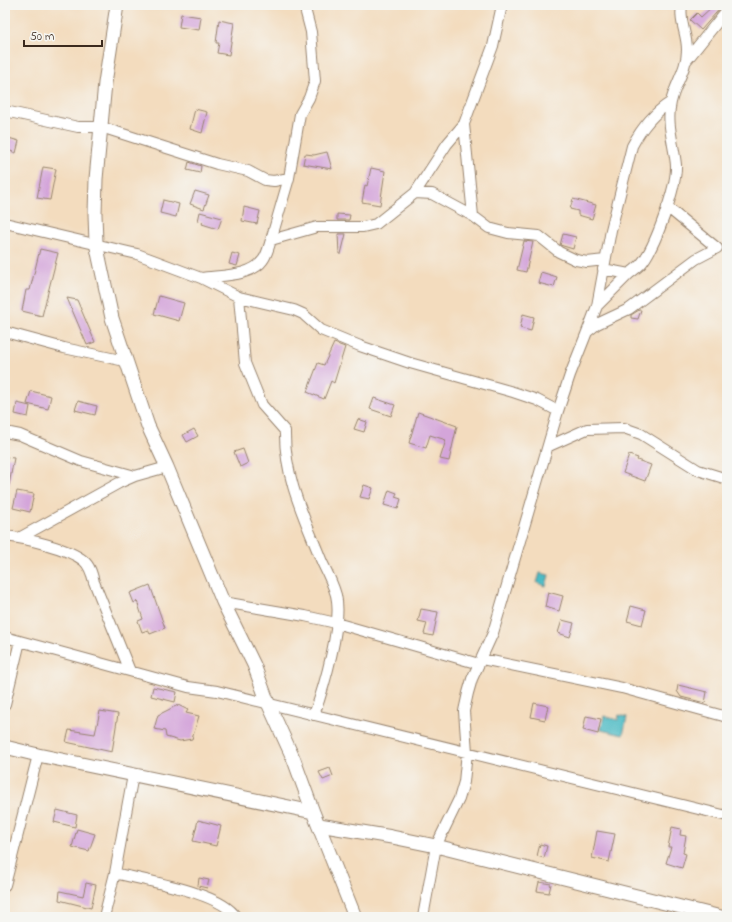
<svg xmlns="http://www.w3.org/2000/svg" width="732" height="922" viewBox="0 0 732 922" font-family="'Indie Flower',sans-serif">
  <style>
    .water { fill: #4dbbc5; stroke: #447272 }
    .building { fill: #d4a5da }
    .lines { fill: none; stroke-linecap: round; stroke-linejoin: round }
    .minor-casing { stroke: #97836e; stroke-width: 12 }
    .tertiary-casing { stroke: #97836e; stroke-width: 15 }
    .minor { stroke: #fff; stroke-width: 10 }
    .tertiary { stroke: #fff; stroke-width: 13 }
  </style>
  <rect width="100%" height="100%" fill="#f6f6f2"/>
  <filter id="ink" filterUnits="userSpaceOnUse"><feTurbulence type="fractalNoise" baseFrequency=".025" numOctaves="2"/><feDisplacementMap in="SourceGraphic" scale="8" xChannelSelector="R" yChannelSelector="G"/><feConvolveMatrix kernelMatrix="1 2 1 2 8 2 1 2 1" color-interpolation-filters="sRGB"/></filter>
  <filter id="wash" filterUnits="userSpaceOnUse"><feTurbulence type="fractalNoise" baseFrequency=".012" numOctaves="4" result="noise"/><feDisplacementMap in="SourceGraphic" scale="16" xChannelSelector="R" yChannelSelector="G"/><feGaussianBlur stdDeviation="0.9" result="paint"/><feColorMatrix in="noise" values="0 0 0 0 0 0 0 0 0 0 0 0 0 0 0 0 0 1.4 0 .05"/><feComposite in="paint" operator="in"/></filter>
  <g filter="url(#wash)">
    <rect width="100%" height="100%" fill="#f3dcbe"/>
    <!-- water -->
    <path class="water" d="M 540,573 L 549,575 L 546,586 L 537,583 Z
      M 619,715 L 627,717 L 623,735 L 601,730 L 604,716 L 618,720 Z"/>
    <g id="blocks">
      <!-- building -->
      <path class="building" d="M 714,5 L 723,5 L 701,30 L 690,20 L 697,13 L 701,17 Z
        M 181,14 L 201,17 L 199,30 L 179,27 Z
        M 219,20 L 234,23 L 229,55 L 217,53 L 219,43 L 216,43 Z
        M 195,109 L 207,112 L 202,133 L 190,129 Z
        M 5,137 L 19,141 L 16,153 L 5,149 Z
        M 327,152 L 332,169 L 303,164 L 305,154 L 314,155 Z
        M 189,162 L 201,166 L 200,173 L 187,170 Z
        M 43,167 L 56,169 L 50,200 L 37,198 Z
        M 371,168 L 385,171 L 380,205 L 362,202 L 365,185 L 367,186 Z
        M 195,191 L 209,195 L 204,209 L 190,204 Z
        M 573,199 L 596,205 L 592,219 L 578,215 L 578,211 L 570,209 Z
        M 163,200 L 179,204 L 176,217 L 160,213 Z
        M 244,207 L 260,211 L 257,224 L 242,221 Z
        M 200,212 L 222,218 L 218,229 L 202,224 L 203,222 L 198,221 Z
        M 337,214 L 350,215 L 349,220 L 337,220 Z
        M 338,234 L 346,234 L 341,254 L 339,254 Z
        M 563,234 L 576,237 L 573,249 L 560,245 Z
        M 524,241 L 533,242 L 526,272 L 517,270 Z
        M 40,249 L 58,253 L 42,316 L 22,311 L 26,290 L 30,290 Z
        M 232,253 L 240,255 L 237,266 L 229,264 Z
        M 541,272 L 557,277 L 554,287 L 538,283 Z
        M 159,296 L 184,303 L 179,321 L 154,314 Z
        M 67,298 L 77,300 L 95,342 L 87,345 Z
        M 639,310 L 641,310 L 638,319 L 631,318 L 631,315 Z
        M 523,314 L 534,317 L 531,331 L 520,328 Z
        M 334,343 L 345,347 L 334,383 L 331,381 L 324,399 L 307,392 L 318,363 L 324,365 Z
        M 31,391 L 51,396 L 48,409 L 27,404 Z
        M 374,398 L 395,405 L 391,416 L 370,409 Z
        M 78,401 L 97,406 L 95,415 L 75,410 Z
        M 17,403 L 30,406 L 28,417 L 15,414 Z
        M 418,412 L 457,426 L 449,461 L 440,459 L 446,440 L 430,435 L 426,448 L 409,443 Z
        M 358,419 L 367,422 L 364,432 L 354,429 Z
        M 194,429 L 198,436 L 187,442 L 183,435 Z
        M 243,449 L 248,463 L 240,467 L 234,452 Z
        M 629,455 L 638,458 L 637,460 L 651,465 L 645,481 L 623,473 Z
        M 5,457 L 14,458 L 9,485 L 5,485 Z
        M 364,485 L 373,488 L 369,499 L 360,497 Z
        M 389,490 L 397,493 L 395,497 L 401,499 L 398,509 L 384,505 Z
        M 17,491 L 34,494 L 30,512 L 13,508 Z
        M 150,585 L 165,628 L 150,634 L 148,630 L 142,632 L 138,621 L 143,619 L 137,601 L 134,603 L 130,593 Z
        M 548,592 L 563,596 L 559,611 L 545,607 Z
        M 631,606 L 646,610 L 642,625 L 627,621 Z
        M 421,609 L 438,612 L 433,636 L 424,634 L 427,623 L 418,621 Z
        M 562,620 L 574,623 L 570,637 L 558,633 Z
        M 678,685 L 707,692 L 705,703 L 681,697 L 677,691 Z
        M 153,687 L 177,692 L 175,702 L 151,696 Z
        M 534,703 L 548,706 L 545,720 L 531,717 Z
        M 178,705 L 188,710 L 186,713 L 199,716 L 192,739 L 180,741 L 166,737 L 165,731 L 154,729 L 158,715 Z
        M 100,711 L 118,714 L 112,752 L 66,742 L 69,730 L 95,734 Z
        M 586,716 L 601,719 L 598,734 L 583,730 Z
        M 330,768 L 333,776 L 323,780 L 319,772 Z
        M 57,810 L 77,815 L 75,827 L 54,822 Z
        M 198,820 L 221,826 L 216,846 L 193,841 Z
        M 672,827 L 681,829 L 680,835 L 686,836 L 683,853 L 686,854 L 682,868 L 666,863 L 671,847 L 668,847 Z
        M 77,829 L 95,834 L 89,851 L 72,847 Z
        M 597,831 L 615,834 L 609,862 L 592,858 Z
        M 540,844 L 547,846 L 544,858 L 537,856 Z
        M 199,878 L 209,880 L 207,888 L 198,886 Z
        M 539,882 L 551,884 L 549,893 L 537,891 Z
        M 86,883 L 96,885 L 91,908 L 59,900 L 60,891 L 83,896 Z"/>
    </g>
  </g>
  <g filter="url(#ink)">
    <use href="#blocks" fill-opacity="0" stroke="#97836e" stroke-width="1"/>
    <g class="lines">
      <!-- minor casing -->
      <g class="minor-casing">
        <path id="minor" d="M 686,61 L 727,10
          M 5,111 L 78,127 L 101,127 L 217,164 L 248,171 L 265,180 L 274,181 L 289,178 L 300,114 L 309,98 L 315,81 L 311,32 L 304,5
          M 464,124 L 473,216 L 489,228 L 508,233 L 539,236 L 559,252 L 576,260 L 587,262 L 605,260
          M 473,216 L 432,194 L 415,193 L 447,144 L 464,124 L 493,46 L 502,5
          M 5,223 L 137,254 L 201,278 L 239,297 L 294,310 L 303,314 L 321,330 L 360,346 L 410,363 L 513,392 L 537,400 L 558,411
          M 271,240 L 289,178
          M 603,269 L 629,274 C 633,271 637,268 641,264 C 655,248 677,186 676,165 C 674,144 666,123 671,102 C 675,84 687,69 687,50 C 687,32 679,24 682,5
          M 201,278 C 220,275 251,277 263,260 C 267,255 269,246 271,240 L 317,227 L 363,227 L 376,224 L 415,193
          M 239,297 L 245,363 L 262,405 L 285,431 C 284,478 305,519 322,562 C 327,572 333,584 336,595 C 343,623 324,687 314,715
          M 597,306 L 629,274
          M 5,332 L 64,348 L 125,361
          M 587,332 L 597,306 L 611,230 L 632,146 C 641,129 655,112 671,102
          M 5,432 L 20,435 L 81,461 L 135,476
          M 549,446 L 587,429 L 624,428 L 641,434 L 698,470 L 727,479
          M 5,536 C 24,538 69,548 84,561 C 90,566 92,574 94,582 L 130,671
          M 21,537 L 119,483 L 135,476 L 167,467
          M 223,602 L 305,616 L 336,623 L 479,664
          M 5,637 L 188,687 L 217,691 L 727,816
          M 482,659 L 622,688 L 727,717
          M 5,704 L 20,641
          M 115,873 C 145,881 221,892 236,917
          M 5,885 L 38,755
          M 104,917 L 115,873 L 133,775
          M 423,917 L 436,846 L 459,799 L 464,782 L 467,752 L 464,711 L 468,693 L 472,679 L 493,633 L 558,411 L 570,375 L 587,332 L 597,324 L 629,309 L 696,259 L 717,248 L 667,207"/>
      </g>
      <!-- tertiary casing -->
      <g class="tertiary-casing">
        <path id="tertiary" d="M 117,5 L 105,83 L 96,179 L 95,214 L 96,243 L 112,318 L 148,426 L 167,467 L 223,602 L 254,665 L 268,703 L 294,760 L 313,812
          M 5,747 L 38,755 L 313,812 L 355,917
          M 319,825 L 392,837 L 436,846 L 721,917"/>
      </g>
      <!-- minor -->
      <use href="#minor" class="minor"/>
      <!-- tertiary -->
      <use href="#tertiary" class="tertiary"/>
    </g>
  </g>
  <!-- margin -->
  <rect width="732" height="922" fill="none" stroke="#f6f6f2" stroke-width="20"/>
  <!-- scale -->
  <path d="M24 40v6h78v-6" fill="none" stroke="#3b2a1e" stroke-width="2"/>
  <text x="30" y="40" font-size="12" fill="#3b2a1e" stroke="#f6f6f2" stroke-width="3" paint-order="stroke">50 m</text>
</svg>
